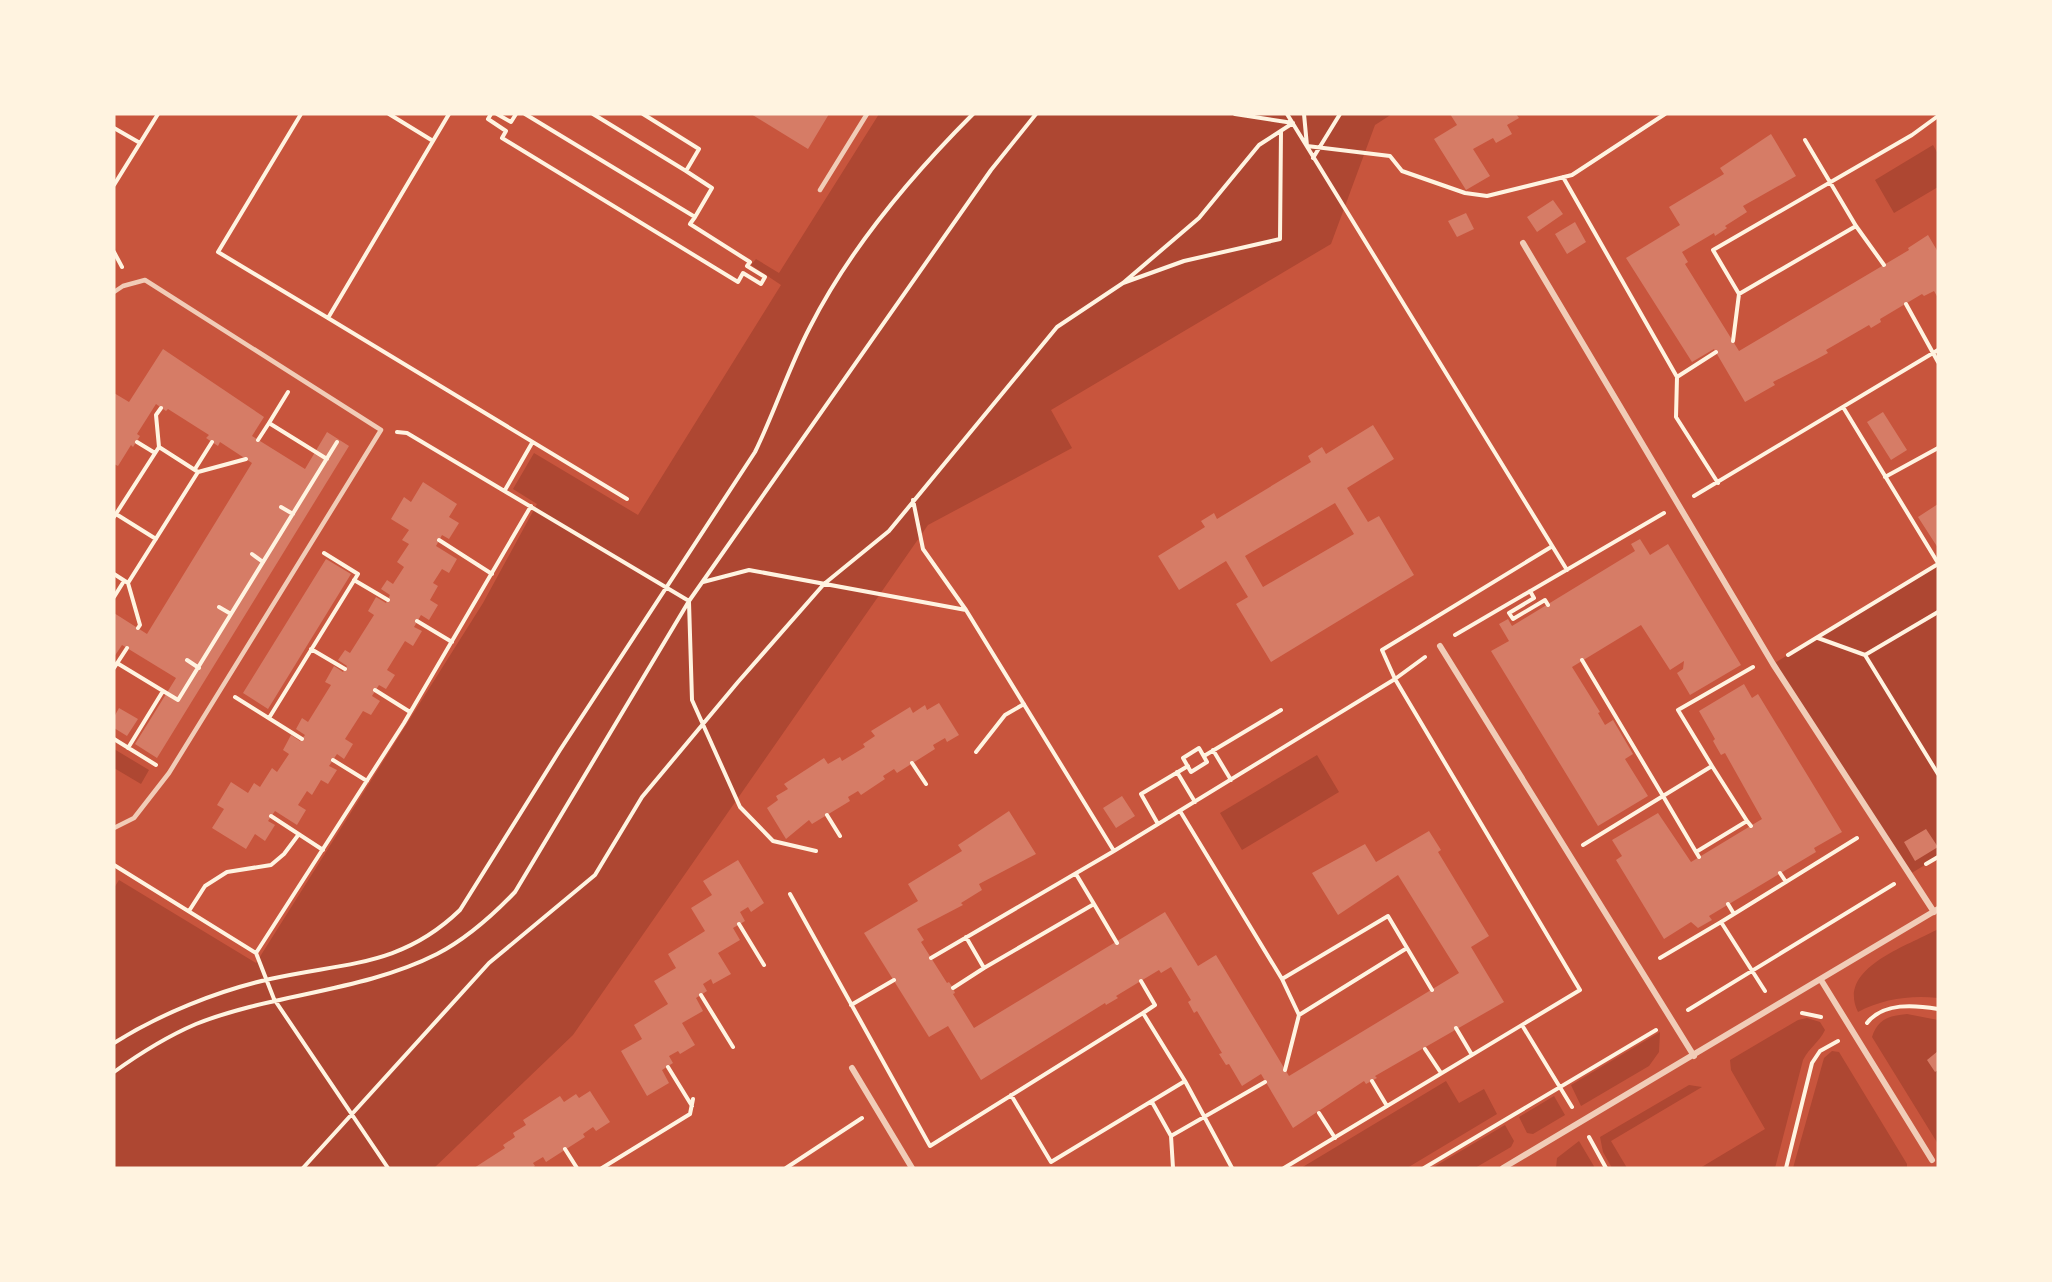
<svg xmlns="http://www.w3.org/2000/svg" width="2052" height="1282" viewBox="0 0 2052 1282" font-family="Georgia,serif">
  <style>
    .green { fill: #ae4732 }
    .building { fill: #d67c66; fill-rule: evenodd }
    .lines { fill: none; stroke-linecap: round; stroke-linejoin: round }
    .path { stroke: #fff3e0; stroke-width: 4 }
    .service { stroke: #f1ccb7; stroke-width: 4.5 }
    .minor { stroke: #f1ccb7; stroke-width: 6 }
  </style>
  <rect width="100%" height="100%" fill="#c8553d"/>
  <!-- green -->
  <path class="green" d="M 879,114 L 1392,114 L 1375,125 L 1331,244 L 1051,410 L 1072,448 L 928,525 L 573,1035 L 434,1168 L 114,1168 L 114,888 L 119,880 L 256,963 L 483,603 L 537,504 L 513,489 L 534,453 L 638,515 L 781,285 L 751,265 L 756,259 L 779,273 Z
    M 1933,145 L 1938,154 L 1938,187 L 1894,213 L 1875,180 Z
    M 1938,564 L 1938,857 L 1910,874 L 1773,664 Z
    M 114,749 L 149,770 L 141,784 L 114,768 Z
    M 1317,755 L 1339,792 L 1242,850 L 1220,813 Z
    M 1938,929 L 1938,998 C 1910,995 1883,999 1858,1012 C 1836,968 1908,946 1938,929 Z
    M 1907,1014 L 1938,1020 L 1938,1144 L 1872,1037 C 1878,1019 1888,1016 1907,1014 Z
    M 1807,1018 L 1820,1022 L 1825,1030 C 1820,1041 1809,1048 1803,1060 L 1775,1168 L 1700,1168 L 1765,1129 L 1731,1070 L 1730,1060 L 1798,1020 Z
    M 1660,1032 L 1659,1052 L 1649,1066 L 1581,1106 L 1571,1085 Z
    M 1832,1051 L 1839,1052 L 1907,1164 L 1907,1168 L 1793,1168 L 1824,1058 Z
    M 1446,1081 L 1459,1103 L 1484,1089 L 1497,1114 L 1407,1168 L 1301,1168 Z
    M 1689,1085 L 1702,1087 L 1611,1141 L 1627,1168 L 1612,1168 L 1603,1152 L 1600,1137 Z
    M 1554,1096 L 1565,1115 L 1533,1134 L 1527,1133 L 1519,1117 Z
    M 1505,1125 L 1514,1141 L 1511,1147 L 1475,1168 L 1432,1168 Z
    M 1579,1141 L 1595,1168 L 1556,1168 L 1557,1158 Z"/>
  <!-- building -->
  <path class="building" d="M 751,114 L 829,114 L 808,149 Z
    M 1450,114 L 1516,114 L 1519,118 L 1507,125 L 1512,134 L 1496,143 L 1493,138 L 1473,149 L 1490,176 L 1466,190 L 1434,139 L 1457,125 Z
    M 1771,134 L 1796,176 L 1743,206 L 1747,212 L 1725,226 L 1727,228 L 1715,236 L 1714,233 L 1682,252 L 1688,262 L 1685,264 L 1739,351 L 1909,250 L 1908,248 L 1928,235 L 1938,252 L 1938,298 L 1934,291 L 1924,296 L 1922,294 L 1880,319 L 1881,322 L 1871,328 L 1869,325 L 1826,350 L 1828,353 L 1817,359 L 1773,382 L 1775,385 L 1745,402 L 1714,349 L 1692,362 L 1626,258 L 1680,225 L 1669,207 L 1724,174 L 1720,168 Z
    M 1553,200 L 1563,214 L 1537,232 L 1527,217 Z
    M 1466,213 L 1474,229 L 1457,237 L 1448,221 Z
    M 1575,222 L 1586,242 L 1567,254 L 1555,234 Z
    M 163,349 L 264,417 L 252,436 L 305,469 L 327,432 L 349,446 L 157,758 L 135,744 L 176,678 L 122,645 L 114,657 L 114,613 L 147,634 L 252,463 L 220,442 L 218,446 L 206,438 L 209,435 L 168,409 L 166,411 L 156,404 L 137,434 L 140,436 L 133,447 L 131,445 L 118,466 L 114,464 L 114,393 L 129,402 Z
    M 1883,412 L 1907,450 L 1891,460 L 1867,422 Z
    M 1373,425 L 1394,459 L 1347,488 L 1368,522 L 1379,516 L 1414,575 L 1271,662 L 1236,604 L 1248,597 L 1226,561 L 1179,590 L 1158,556 L 1205,527 L 1201,521 L 1214,513 L 1217,519 L 1311,462 L 1308,456 L 1322,447 L 1326,454 ZM 1335,503 L 1354,534 L 1263,587 L 1245,556 Z
    M 423,482 L 457,504 L 449,517 L 459,523 L 449,539 L 442,535 L 436,546 L 457,559 L 449,573 L 442,569 L 433,583 L 438,586 L 430,600 L 438,605 L 429,620 L 421,615 L 414,627 L 422,631 L 413,646 L 405,641 L 387,670 L 395,675 L 386,689 L 379,685 L 372,696 L 380,701 L 371,715 L 363,711 L 345,739 L 353,744 L 344,759 L 337,754 L 329,766 L 337,770 L 328,784 L 321,780 L 312,795 L 307,791 L 298,805 L 306,810 L 297,825 L 275,811 L 268,821 L 275,825 L 265,841 L 255,834 L 246,849 L 212,828 L 224,809 L 217,805 L 231,782 L 248,793 L 254,783 L 260,787 L 272,768 L 277,772 L 289,754 L 283,750 L 291,735 L 300,741 L 305,735 L 296,729 L 302,718 L 308,722 L 331,685 L 325,682 L 334,666 L 343,672 L 347,666 L 338,660 L 345,650 L 350,653 L 374,615 L 368,611 L 376,597 L 386,603 L 390,595 L 381,589 L 387,580 L 393,584 L 404,567 L 397,562 L 409,544 L 402,540 L 409,530 L 391,519 L 404,497 L 411,502 Z
    M 1938,504 L 1938,548 L 1918,517 Z
    M 1640,539 L 1650,555 L 1668,544 L 1741,665 L 1690,695 L 1677,673 L 1683,669 L 1684,661 L 1670,670 L 1641,625 L 1572,667 L 1600,712 L 1598,713 L 1605,725 L 1613,720 L 1633,754 L 1625,759 L 1648,796 L 1598,826 L 1491,651 L 1509,641 L 1499,624 L 1508,619 L 1512,626 L 1635,551 L 1631,544 Z
    M 326,559 L 351,574 L 268,709 L 243,693 Z
    M 1744,684 L 1752,698 L 1758,694 L 1842,832 L 1814,848 L 1816,852 L 1709,916 L 1712,920 L 1698,928 L 1691,922 L 1664,939 L 1616,860 L 1622,856 L 1612,840 L 1658,813 L 1691,862 L 1762,819 L 1725,753 L 1721,755 L 1713,741 L 1715,739 L 1699,711 Z
    M 939,703 L 959,735 L 947,742 L 945,738 L 933,745 L 935,749 L 897,773 L 894,769 L 883,776 L 885,779 L 861,795 L 858,791 L 848,797 L 850,801 L 812,824 L 809,820 L 786,839 L 767,808 L 778,800 L 776,796 L 788,789 L 784,784 L 824,758 L 828,764 L 840,757 L 842,761 L 865,747 L 863,744 L 875,736 L 871,731 L 910,707 L 913,713 L 925,705 L 927,710 Z
    M 119,708 L 138,719 L 127,736 L 114,728 L 114,717 Z
    M 1122,796 L 1135,816 L 1116,828 L 1103,808 Z
    M 1009,811 L 1036,854 L 979,884 L 982,890 L 961,903 L 963,905 L 917,929 L 924,940 L 921,942 L 947,983 L 949,982 L 953,988 L 955,993 L 953,994 L 974,1028 L 1165,912 L 1198,966 L 1216,955 L 1289,1076 L 1459,973 L 1398,875 L 1338,915 L 1312,873 L 1365,844 L 1376,862 L 1429,831 L 1441,850 L 1438,852 L 1489,936 L 1471,947 L 1504,1002 L 1375,1076 L 1377,1078 L 1366,1084 L 1364,1081 L 1293,1128 L 1261,1074 L 1242,1086 L 1229,1064 L 1226,1065 L 1219,1054 L 1222,1053 L 1197,1011 L 1194,1013 L 1188,1002 L 1191,1000 L 1171,967 L 1161,973 L 1159,970 L 1116,996 L 1118,998 L 1106,1005 L 1105,1003 L 981,1080 L 948,1026 L 929,1037 L 864,933 L 918,901 L 908,884 L 962,851 L 958,845 Z
    M 1926,829 L 1938,847 L 1915,861 L 1904,842 Z
    M 738,860 L 764,903 L 751,912 L 748,907 L 740,912 L 745,921 L 733,928 L 740,940 L 718,953 L 731,974 L 713,984 L 711,979 L 703,984 L 707,991 L 696,998 L 703,1011 L 682,1023 L 695,1045 L 680,1054 L 678,1051 L 669,1056 L 673,1063 L 662,1070 L 669,1083 L 647,1096 L 621,1051 L 642,1039 L 634,1025 L 668,1004 L 654,981 L 676,968 L 668,954 L 705,931 L 691,908 L 712,895 L 703,881 Z
    M 1938,1051 L 1938,1070 L 1935,1072 L 1927,1060 Z
    M 590,1091 L 610,1122 L 596,1131 L 593,1127 L 583,1134 L 585,1137 L 546,1162 L 543,1157 L 533,1163 L 535,1166 L 532,1168 L 474,1168 L 505,1148 L 503,1145 L 515,1137 L 513,1133 L 526,1125 L 523,1120 L 560,1096 L 564,1102 L 576,1094 L 579,1098 Z"/>
  <g class="lines">
    <!-- path -->
    <path class="path" d="M 301,114 L 218,252 L 328,318
      M 389,114 L 433,141
      M 449,114 L 328,318 L 627,499
      M 491,114 L 488,119 L 506,131 L 502,138 L 738,282 L 743,273 L 761,284 L 765,277 L 747,266 L 750,262 L 690,224 L 695,217
      M 497,114 L 511,122 L 516,114
      M 525,114 L 695,217 L 712,188 L 686,171
      M 593,114 L 686,171 L 699,149 L 643,114
      M 1235,114 L 1293,123 L 1259,145 L 1199,218 L 1123,283 L 1184,261 L 1280,239 L 1281,131
      M 1287,114 L 1567,570
      M 1304,114 L 1307,146 L 1390,156 L 1402,171 L 1465,193 L 1487,196 L 1572,175 L 1665,114
      M 114,128 L 140,143
      M 1805,140 L 1856,226 L 1884,265
      M 1313,158 L 1340,114
      M 1563,177 L 1677,377
      M 114,185 L 158,114
      M 114,252 L 122,267
      M 1739,294 L 1713,250 L 1912,135 L 1938,116
      M 1906,304 L 1938,362
      M 1733,341 L 1739,294 L 1856,226
      M 1716,352 L 1677,377 L 1676,417 L 1718,483
      M 288,392 L 269,423 L 327,459
      M 1843,407 L 1938,563
      M 397,432 L 407,433 L 689,601
      M 258,440 L 269,423
      M 137,442 L 155,453
      M 159,447 L 156,415 L 161,408
      M 195,469 L 212,442
      M 1885,477 L 1938,448
      M 505,490 L 532,443
      M 1694,496 L 1938,350
      M 913,500 L 923,549 L 966,610
      M 281,507 L 293,514
      M 116,514 L 156,539
      M 114,517 L 159,447 L 198,472 L 246,459
      M 439,540 L 492,574
      M 252,554 L 263,562
      M 114,574 L 128,583 L 140,625 L 138,628
      M 354,580 L 388,600
      M 703,582 L 749,570 L 966,610 L 1114,851
      M 128,583 L 198,472
      M 1530,591 L 1534,598 L 1509,613 L 1513,619 L 1545,600 L 1548,605
      M 114,597 L 124,581
      M 689,602 L 692,700 L 740,807 L 773,841 L 816,851
      M 219,607 L 231,614
      M 1938,612 L 1865,655 L 1938,774
      M 417,621 L 452,642
      M 1455,635 L 1664,513
      M 1818,638 L 1865,655
      M 311,649 L 345,669
      M 1788,655 L 1938,564
      M 187,660 L 199,668
      M 1582,660 L 1663,796 L 1712,766 L 1747,821
      M 117,663 L 178,700 L 337,442
      M 114,668 L 127,648
      M 375,690 L 410,712
      M 235,697 L 302,739
      M 269,718 L 358,574 L 324,553
      M 114,739 L 156,765
      M 128,748 L 163,691
      M 1199,748 L 1207,762 L 1191,772 L 1183,758 Z
      M 1213,750 L 1231,780
      M 976,752 L 1005,715 L 1024,704
      M 1204,756 L 1281,710
      M 333,760 L 367,781
      M 912,763 L 926,784
      M 1712,766 L 1678,710 L 1753,667
      M 1177,772 L 1195,802
      M 1180,811 L 1282,979 L 1299,1015 L 1285,1070
      M 827,815 L 840,836
      M 271,816 L 323,850
      M 1158,824 L 1141,794 L 1188,766
      M 1583,845 L 1663,796 L 1696,852
      M 1699,857 L 1696,852 L 1747,821 L 1751,826
      M 1926,864 L 1938,857
      M 114,865 L 256,953 L 274,999 L 388,1168
      M 1780,873 L 1786,882
      M 790,894 L 930,1146 L 1143,1013
      M 1094,904 L 1117,943
      M 189,911 L 205,886 L 227,872 L 271,865 L 284,854 L 299,834
      M 1734,914 L 1857,838
      M 1721,922 L 1734,914 L 1728,904
      M 739,924 L 764,965
      M 966,937 L 984,968 L 1094,904 L 1076,874
      M 256,953 L 404,723 L 531,506
      M 931,958 L 1114,851 L 1395,679 L 1425,657
      M 1660,958 L 1721,922 L 1765,991
      M 1282,979 L 1388,916 L 1432,990
      M 1141,981 L 1155,1005 L 1143,1013 L 1185,1081 L 1232,1168
      M 953,988 L 984,968
      M 701,995 L 733,1047
      M 851,1005 L 894,980
      M 1688,1010 L 1894,884
      M 1802,1013 L 1821,1017
      M 1299,1015 L 1407,948
      M 1867,1023 C 1883,1002 1915,1005 1938,1009
      M 1522,1025 L 1572,1107
      M 1456,1028 L 1472,1055
      M 114,1043 C 160,1014 217,991 270,979 C 346,962 401,967 460,910 L 560,750 L 755,452 C 775,411 789,367 810,327 C 850,248 911,176 973,114
      M 1425,1049 L 1441,1073
      M 668,1067 L 692,1106
      M 114,1072 C 139,1054 168,1036 196,1024 C 274,993 362,992 437,954 C 466,939 492,916 515,892 L 689,601 L 991,170 L 1036,114
      M 1372,1081 L 1387,1106
      M 1011,1095 L 1051,1162 L 1185,1081
      M 1152,1102 L 1171,1136 L 1173,1168
      M 1319,1113 L 1335,1138
      M 1171,1136 L 1265,1082
      M 1589,1137 L 1606,1168
      M 565,1149 L 577,1168
      M 303,1168 L 489,963 L 595,875 L 642,797 L 738,682 L 824,584 L 889,531 L 1057,327 L 1123,283
      M 602,1168 L 690,1114 L 693,1099
      M 786,1168 L 862,1118
      M 1284,1168 L 1580,990 L 1395,679 L 1382,650 L 1551,547
      M 1424,1168 L 1656,1030
      M 1786,1168 L 1812,1063 L 1820,1051 L 1838,1041"/>
    <!-- service -->
    <path class="service" d="M 820,190 L 867,114
      M 114,292 L 123,286 L 145,280 L 381,430 L 169,773 L 134,818 L 114,828"/>
    <!-- minor -->
    <path class="minor" d="M 1523,243 L 1773,664 L 1934,912
      M 1440,646 L 1694,1056
      M 1821,980 L 1932,1160
      M 852,1068 L 912,1168
      M 1503,1168 L 1938,909"/>
  </g>
  <!-- border -->
  <rect width="2052" height="1282" fill="none" stroke="#fff3e0" stroke-width="231"/>
</svg>
